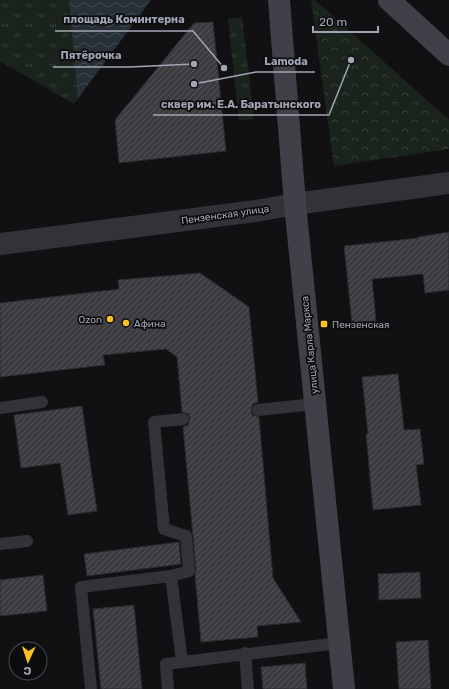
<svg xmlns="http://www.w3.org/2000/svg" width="449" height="689" viewBox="0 0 449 689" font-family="Rubik,sans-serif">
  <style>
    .grass { fill: url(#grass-tufts) }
    .forest { fill: url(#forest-crowns) }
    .water { fill: url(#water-waves) }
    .building { fill: url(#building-hatch); stroke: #2b2b2f }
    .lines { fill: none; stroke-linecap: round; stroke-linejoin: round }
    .service { stroke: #323338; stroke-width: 12 }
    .minor { stroke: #323338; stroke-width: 22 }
    .secondary { stroke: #404148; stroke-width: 22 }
    .poi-dot { fill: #fabf22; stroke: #0c0c0e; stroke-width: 1.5 }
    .labels { text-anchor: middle; stroke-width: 3.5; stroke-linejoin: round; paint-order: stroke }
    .street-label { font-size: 10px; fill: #a2a6b4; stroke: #0c0c0e }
    .poi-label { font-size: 10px; fill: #a2a6b4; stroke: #0c0c0e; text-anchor: start }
    .leader { fill: none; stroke: #a2a6b4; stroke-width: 1.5 }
    .callout-dot { fill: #a2a6b4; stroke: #0c0c0e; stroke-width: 1.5 }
    .callout-label { font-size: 11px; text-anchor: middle; font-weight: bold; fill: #a2a6b4; stroke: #0c0c0e; stroke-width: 3.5; stroke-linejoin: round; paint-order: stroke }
  </style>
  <defs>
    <pattern id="grass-tufts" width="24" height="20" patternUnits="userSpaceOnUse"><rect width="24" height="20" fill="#1b231d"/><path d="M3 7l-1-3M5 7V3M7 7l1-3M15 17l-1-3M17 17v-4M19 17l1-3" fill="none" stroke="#39403b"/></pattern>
    <pattern id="forest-crowns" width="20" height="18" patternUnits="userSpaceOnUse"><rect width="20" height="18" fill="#1b231d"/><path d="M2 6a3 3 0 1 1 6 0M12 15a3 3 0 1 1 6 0" fill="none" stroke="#39403b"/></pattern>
    <pattern id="water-waves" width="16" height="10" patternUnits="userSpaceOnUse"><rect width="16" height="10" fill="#272f37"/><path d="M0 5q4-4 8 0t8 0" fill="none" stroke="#434a52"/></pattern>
    <pattern id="building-hatch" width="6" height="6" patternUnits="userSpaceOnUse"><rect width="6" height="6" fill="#3b3b40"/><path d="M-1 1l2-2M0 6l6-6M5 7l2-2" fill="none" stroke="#545459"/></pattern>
  </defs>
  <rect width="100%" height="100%" fill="#111113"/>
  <!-- grass -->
  <path class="grass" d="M 0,0 L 151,0 L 74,104 L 0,61 Z
    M 242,17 L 254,119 L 239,121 L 228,19 Z"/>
  <!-- forest -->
  <path class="forest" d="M 311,0 L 315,0 L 449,120 L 449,149 L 334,166 Z"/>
  <!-- water -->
  <path class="water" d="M 69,0 L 151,0 L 78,98 Z"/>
  <!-- building -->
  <path class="building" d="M 213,22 L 226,151 L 119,163 L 115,120 L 194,23 Z
    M 449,232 L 449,290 L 425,293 L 423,274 L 372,279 L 376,321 L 352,323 L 344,246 L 418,238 L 418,237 Z
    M 200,273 L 249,307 L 258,402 L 253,404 L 251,410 L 252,415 L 259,417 L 273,578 L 301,622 L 257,626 L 258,637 L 201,642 L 195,575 L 196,570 L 183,427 L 188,425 L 190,419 L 189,414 L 182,412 L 177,357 L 166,349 L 103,355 L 105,365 L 0,377 L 0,303 L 119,289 L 118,280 Z
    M 398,374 L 404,430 L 420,429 L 424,464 L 416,465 L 421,505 L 373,510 L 366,434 L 368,434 L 362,377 Z
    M 82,406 L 97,511 L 68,515 L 60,463 L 21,468 L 14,415 Z
    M 179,542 L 181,564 L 87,576 L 84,554 Z
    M 420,572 L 421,598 L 379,600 L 378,574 Z
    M 43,575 L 47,611 L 0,616 L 0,580 Z
    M 134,605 L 142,689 L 101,689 L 93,609 Z
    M 428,640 L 431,689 L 399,689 L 396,642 Z
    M 305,663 L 307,689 L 263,689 L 261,667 Z"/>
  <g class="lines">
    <!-- service -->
    <path class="service" d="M 0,408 L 42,402
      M 258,410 L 315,404
      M 0,544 L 27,541
      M 245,653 L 248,689
      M 182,662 L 171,576 L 189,571 L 186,536 L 164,529 L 154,422 L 183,419
      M 91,689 L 81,587 L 171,576
      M 168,689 L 166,664 L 339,643"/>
    <!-- minor -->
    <path class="minor" d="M 0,244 L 256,211 L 295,204 L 449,183"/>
    <!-- secondary -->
    <path class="secondary" d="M 279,0 L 295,204 L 344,689
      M 389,0 L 449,55"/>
  </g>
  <!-- markers -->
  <g class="poi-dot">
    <circle cx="110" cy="319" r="4"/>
    <circle cx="126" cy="323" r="4"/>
    <rect x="320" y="320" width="8" height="8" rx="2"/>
  </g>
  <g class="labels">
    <!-- street labels -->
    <g class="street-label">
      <text transform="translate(225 214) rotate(-8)" y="4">Пензенская улица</text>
      <text transform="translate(309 345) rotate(-96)" y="4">улица Карла Маркса</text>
    </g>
    <!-- poi labels -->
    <g class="poi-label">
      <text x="102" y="323" text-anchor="end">Ozon</text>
      <text x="134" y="327">Афина</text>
      <text x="332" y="328">Пензенская</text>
    </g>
  </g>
  <!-- callouts -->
  <path class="leader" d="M224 68L193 31H55M194 64L130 67H53M194 84L256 72H315M351 60L329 115H153"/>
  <g class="callout-dot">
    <circle cx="224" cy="68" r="4"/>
    <circle cx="194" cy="64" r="4"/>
    <circle cx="194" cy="84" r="4"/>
    <circle cx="351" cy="60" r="4"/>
  </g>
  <g class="callout-label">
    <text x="124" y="23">площадь Коминтерна</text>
    <text x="91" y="59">Пятёрочка</text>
    <text x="286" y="65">Lamoda</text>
    <text x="241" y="108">сквер им. Е.А. Баратынского</text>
  </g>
  <!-- north arrow -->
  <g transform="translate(28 661) rotate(183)"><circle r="19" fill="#0c0c0e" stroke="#484a50"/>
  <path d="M0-3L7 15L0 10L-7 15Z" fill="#fabf22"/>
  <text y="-6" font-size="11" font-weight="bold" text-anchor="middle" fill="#a2a6b4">С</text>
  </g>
  <!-- scale -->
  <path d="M313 26v6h65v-6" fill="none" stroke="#a2a6b4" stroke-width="2"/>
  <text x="319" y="26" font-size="12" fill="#a2a6b4" stroke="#0c0c0e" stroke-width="3" paint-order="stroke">20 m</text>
</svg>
